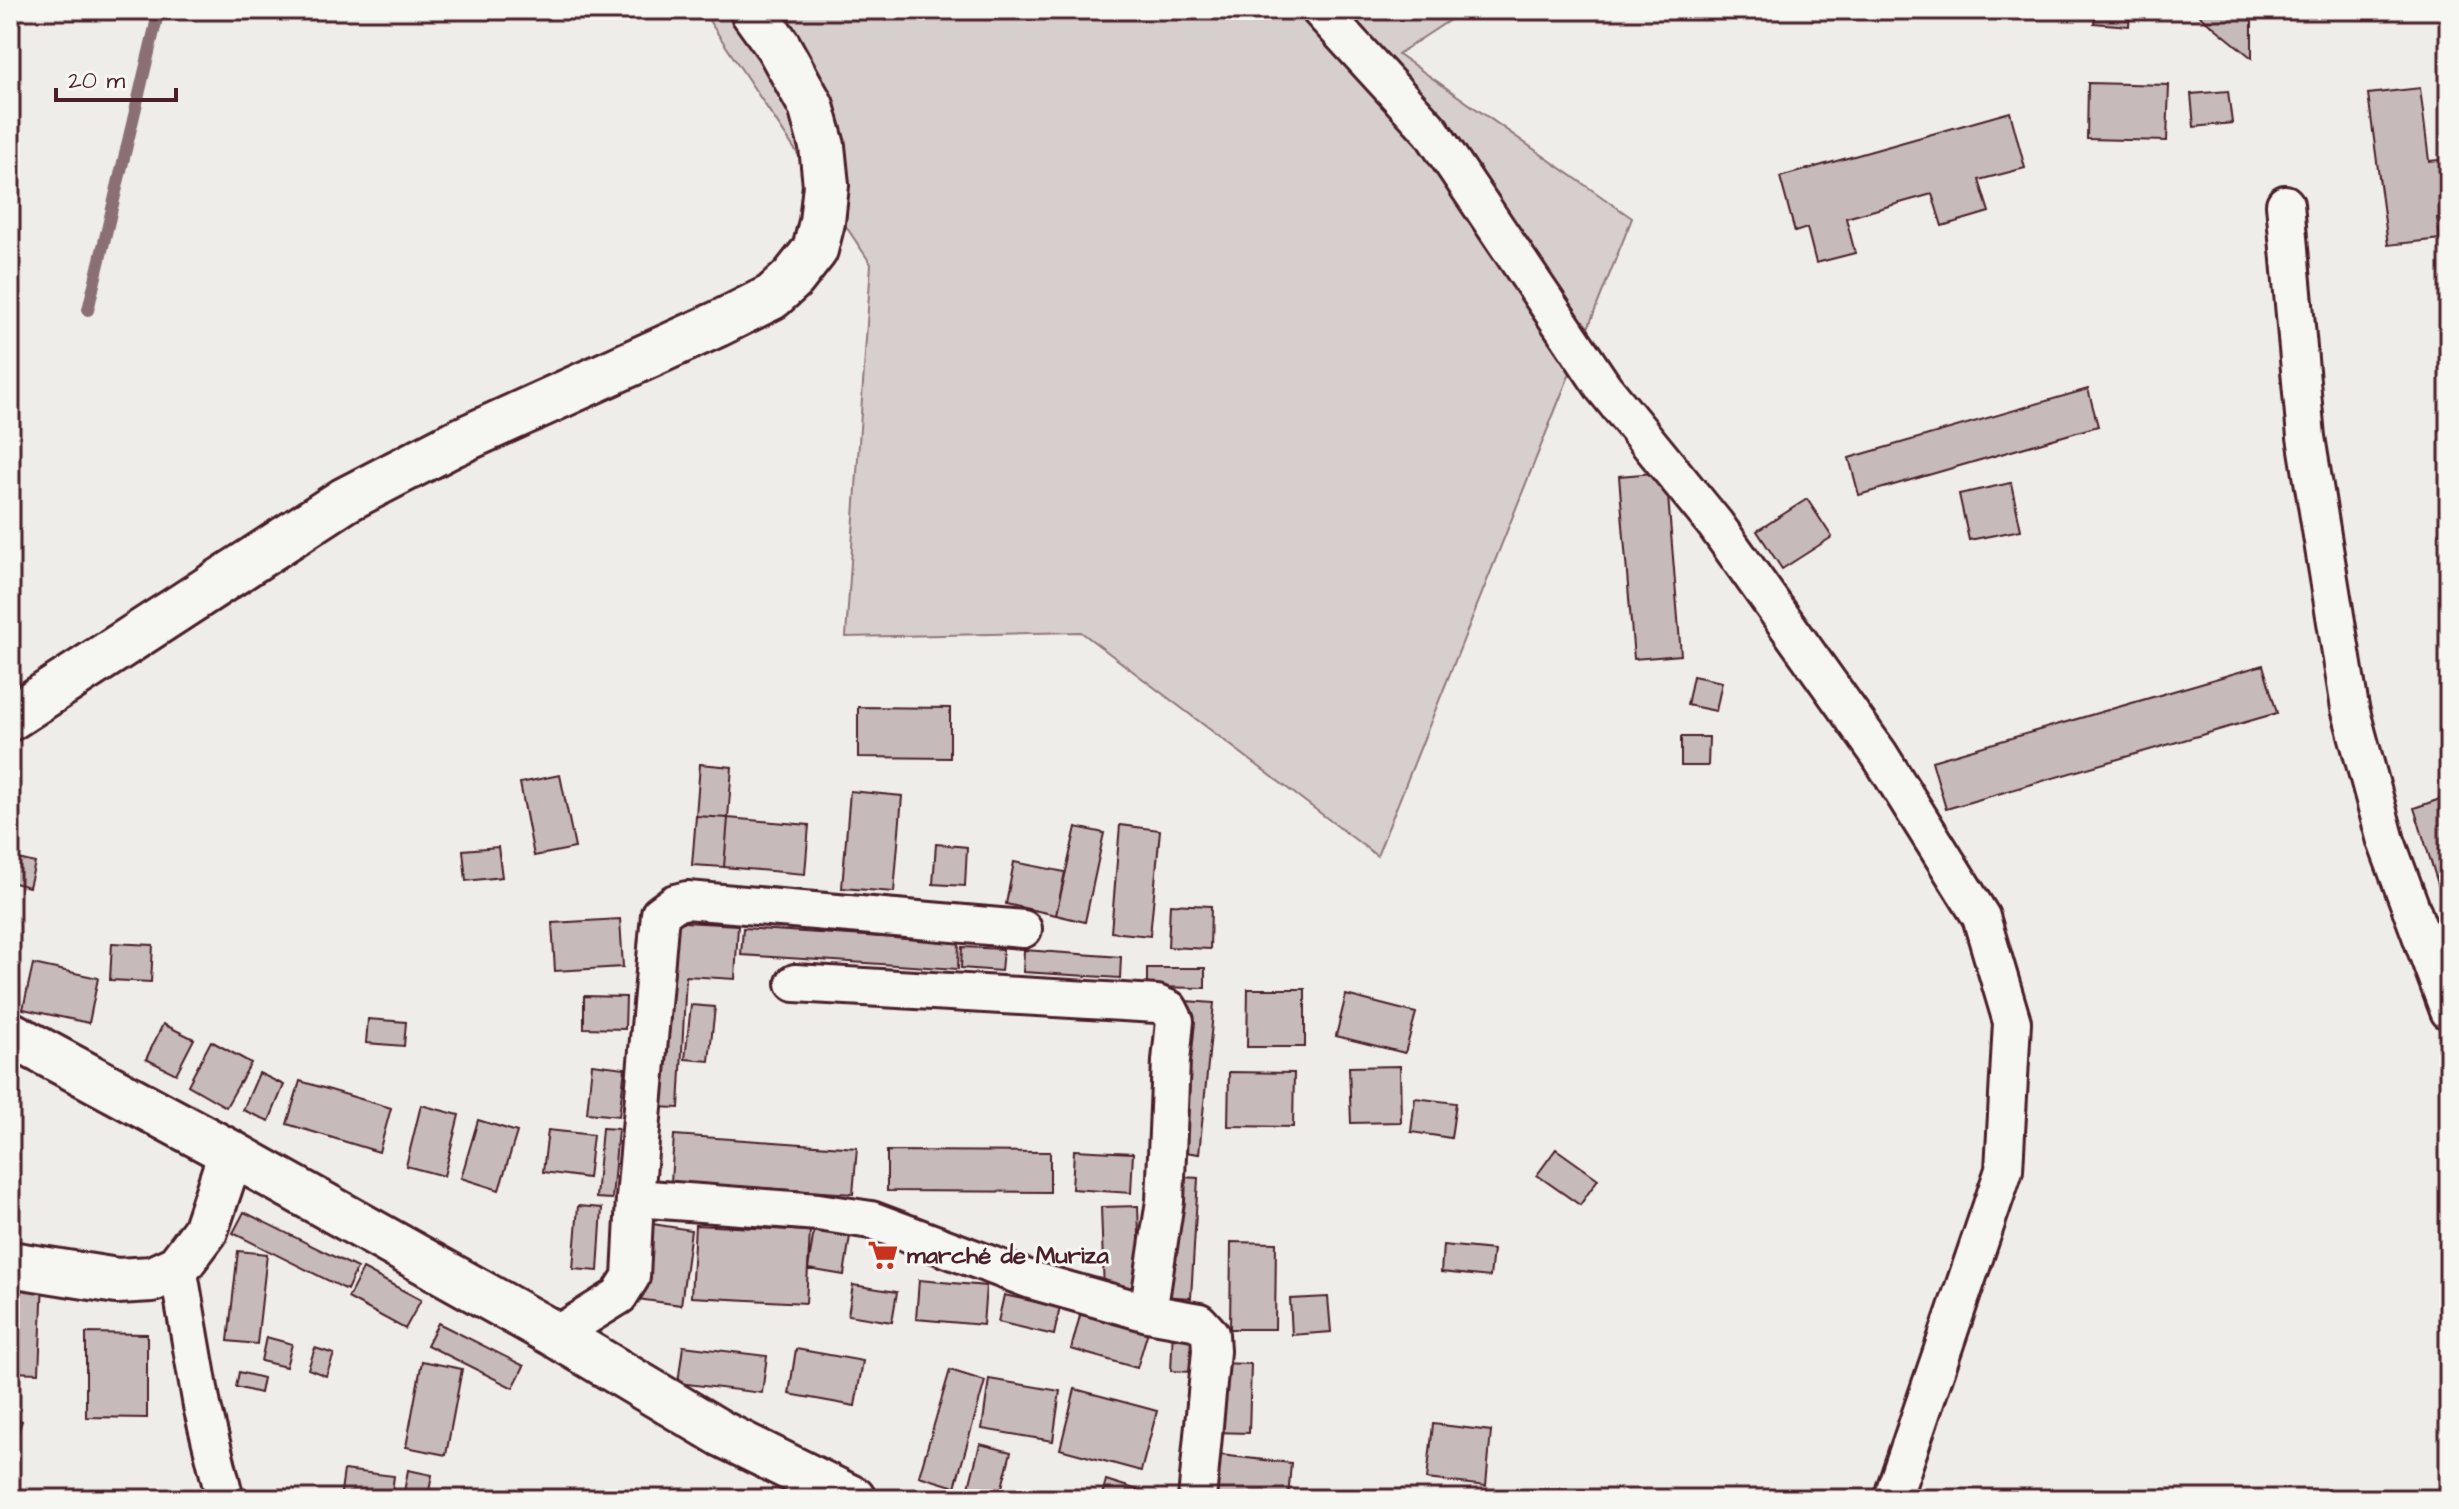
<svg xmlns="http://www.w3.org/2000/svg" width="2459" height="1509" viewBox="0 0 2459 1509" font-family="'Architects Daughter',sans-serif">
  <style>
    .green { fill: #d7cfce; stroke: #90777c; stroke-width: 2 }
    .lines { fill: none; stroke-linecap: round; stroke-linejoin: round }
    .stream { stroke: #8a6f74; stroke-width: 12 }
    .building { fill: #c6babb; stroke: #4a1f2b; stroke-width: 2 }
    .street-casing { stroke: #4a1f2b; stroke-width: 42 }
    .secondary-casing { stroke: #4a1f2b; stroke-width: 50 }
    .primary-casing { stroke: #4a1f2b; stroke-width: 50 }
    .street { stroke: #f6f6f2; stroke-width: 36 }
    .secondary { stroke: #f6f6f2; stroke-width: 44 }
    .primary { stroke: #f6f6f2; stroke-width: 44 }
    .labels { text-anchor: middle; stroke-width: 6; stroke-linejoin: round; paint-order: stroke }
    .poi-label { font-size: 24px; font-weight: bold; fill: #4a1f2b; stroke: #f6f6f2; text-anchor: start }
  </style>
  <rect width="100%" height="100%" fill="#efedea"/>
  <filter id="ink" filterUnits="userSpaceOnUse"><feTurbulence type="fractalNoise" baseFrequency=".0125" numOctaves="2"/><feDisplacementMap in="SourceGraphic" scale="16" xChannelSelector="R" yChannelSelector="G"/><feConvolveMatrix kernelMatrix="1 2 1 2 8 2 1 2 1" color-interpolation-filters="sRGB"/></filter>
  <g filter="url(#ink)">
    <!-- green -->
    <path class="green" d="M 702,10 L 1465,10 L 1398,54 L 1632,218 L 1377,856 L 1081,632 L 846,637 L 871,264 Z"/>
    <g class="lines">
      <!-- stream -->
      <path class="stream" d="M 88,310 L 159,10"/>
    </g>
    <!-- building -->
    <path class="building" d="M 2096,10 L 2130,10 L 2129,26 L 2094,23 Z
      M 2193,10 L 2252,10 L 2252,58 Z
      M 2088,83 L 2169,85 L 2167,141 L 2087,139 Z
      M 2420,88 L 2429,161 L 2449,159 L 2449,217 L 2437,218 L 2440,239 L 2388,245 L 2368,94 Z
      M 2228,91 L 2232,123 L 2194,127 L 2191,94 Z
      M 2010,112 L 2025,168 L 1979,180 L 1989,212 L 1942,226 L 1932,194 L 1846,218 L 1855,253 L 1816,263 L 1807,228 L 1795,232 L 1780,177 Z
      M 2088,389 L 2098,426 L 1859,495 L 1849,458 Z
      M 1666,472 L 1681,655 L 1634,659 L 1619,476 Z
      M 2011,483 L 2021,530 L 1969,540 L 1959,494 Z
      M 1807,499 L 1832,537 L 1782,569 L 1757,531 Z
      M 2263,665 L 2277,713 L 1946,809 L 1932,761 Z
      M 1693,676 L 1722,682 L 1716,711 L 1687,705 Z
      M 858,707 L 950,708 L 950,758 L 858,757 Z
      M 1681,737 L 1709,737 L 1708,766 L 1681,766 Z
      M 700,764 L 732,767 L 728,818 L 696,816 Z
      M 560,775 L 575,848 L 534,856 L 520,783 Z
      M 850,791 L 902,796 L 894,892 L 842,888 Z
      M 2449,796 L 2449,905 L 2445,906 L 2414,808 Z
      M 696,816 L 728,818 L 724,867 L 692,865 Z
      M 728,818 L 809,825 L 805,874 L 724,867 Z
      M 1120,825 L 1160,830 L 1150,936 L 1111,932 Z
      M 1076,827 L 1104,833 L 1085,922 L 1056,915 Z
      M 936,844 L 967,847 L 965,886 L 933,884 Z
      M 498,847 L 502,877 L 466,881 L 463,850 Z
      M 10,857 L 35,863 L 29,887 L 10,882 Z
      M 1014,862 L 1065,872 L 1056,915 L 1006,904 Z
      M 1170,904 L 1211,906 L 1210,949 L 1168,947 Z
      M 620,919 L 623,967 L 555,971 L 552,923 Z
      M 666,921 L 738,925 L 735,979 L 686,976 L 679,1108 L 655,1107 Z
      M 743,928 L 959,942 L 958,969 L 741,955 Z
      M 112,943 L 153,945 L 151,982 L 110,980 Z
      M 962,947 L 1003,949 L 1001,971 L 961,968 Z
      M 1024,950 L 1121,957 L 1120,978 L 1023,972 Z
      M 33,964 L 98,978 L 89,1023 L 23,1009 Z
      M 1147,968 L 1205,968 L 1205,988 L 1147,987 Z
      M 1248,989 L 1305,989 L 1305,1047 L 1247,1047 Z
      M 1346,995 L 1416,1013 L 1405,1053 L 1336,1036 Z
      M 584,996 L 626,997 L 625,1029 L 584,1028 Z
      M 1185,1001 L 1214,1003 L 1199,1154 L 1171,1150 Z
      M 691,1005 L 715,1007 L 709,1061 L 685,1059 Z
      M 368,1019 L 406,1022 L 404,1046 L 366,1043 Z
      M 163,1024 L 194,1039 L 176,1074 L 146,1059 Z
      M 211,1041 L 251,1063 L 226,1107 L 188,1085 Z
      M 592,1064 L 625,1068 L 619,1116 L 587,1113 Z
      M 1400,1066 L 1401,1122 L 1351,1123 L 1349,1067 Z
      M 1229,1072 L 1294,1073 L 1293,1127 L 1228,1126 Z
      M 259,1073 L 284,1085 L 269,1121 L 243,1110 Z
      M 300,1081 L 391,1108 L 379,1152 L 287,1124 Z
      M 1415,1098 L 1456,1103 L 1451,1138 L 1411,1132 Z
      M 421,1105 L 459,1115 L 444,1176 L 406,1166 Z
      M 478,1120 L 517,1132 L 499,1190 L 461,1178 Z
      M 602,1128 L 618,1129 L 612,1199 L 596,1198 Z
      M 548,1130 L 593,1135 L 588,1178 L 543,1172 Z
      M 674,1135 L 857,1148 L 853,1194 L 671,1182 Z
      M 1556,1149 L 1598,1179 L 1580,1205 L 1537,1175 Z
      M 1074,1150 L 1133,1153 L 1131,1193 L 1072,1189 Z
      M 887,1151 L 1050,1152 L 1050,1192 L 887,1191 Z
      M 1168,1176 L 1198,1178 L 1191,1298 L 1162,1296 Z
      M 578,1206 L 602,1208 L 598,1271 L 573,1269 Z
      M 1138,1206 L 1141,1291 L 1104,1292 L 1101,1207 Z
      M 244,1212 L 357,1268 L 347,1290 L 233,1233 Z
      M 640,1222 L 691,1230 L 681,1305 L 630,1298 Z
      M 695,1225 L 810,1231 L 806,1303 L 691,1297 Z
      M 814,1230 L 850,1236 L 844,1275 L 808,1269 Z
      M 1231,1242 L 1276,1243 L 1275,1329 L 1230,1329 Z
      M 1443,1245 L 1493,1250 L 1490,1277 L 1441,1272 Z
      M 238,1251 L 267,1254 L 257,1344 L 228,1341 Z
      M 363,1269 L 421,1300 L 405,1329 L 348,1298 Z
      M 10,1278 L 43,1280 L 39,1373 L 10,1372 Z
      M 919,1280 L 986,1286 L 983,1325 L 916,1319 Z
      M 853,1285 L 897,1292 L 892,1322 L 848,1315 Z
      M 1004,1295 L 1060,1307 L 1054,1335 L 998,1322 Z
      M 1328,1297 L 1331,1332 L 1292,1335 L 1290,1299 Z
      M 1081,1312 L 1148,1331 L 1137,1368 L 1071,1349 Z
      M 438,1323 L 524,1366 L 513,1388 L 427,1345 Z
      M 1173,1329 L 1194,1330 L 1192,1372 L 1171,1371 Z
      M 86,1333 L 147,1334 L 147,1418 L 86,1417 Z
      M 266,1337 L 292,1344 L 286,1367 L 261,1361 Z
      M 683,1346 L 767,1356 L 762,1393 L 678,1383 Z
      M 315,1348 L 334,1354 L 326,1376 L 308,1369 Z
      M 796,1349 L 863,1361 L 855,1406 L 789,1394 Z
      M 422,1361 L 462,1369 L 446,1455 L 406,1447 Z
      M 1214,1363 L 1251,1364 L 1249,1433 L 1213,1432 Z
      M 950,1370 L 985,1381 L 955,1487 L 919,1476 Z
      M 239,1372 L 263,1378 L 260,1393 L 236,1387 Z
      M 989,1379 L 1060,1391 L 1053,1441 L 982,1429 Z
      M 1075,1389 L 1157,1411 L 1141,1471 L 1060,1449 Z
      M 10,1417 L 22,1421 L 10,1456 Z
      M 1433,1424 L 1491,1431 L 1486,1486 L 1427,1479 Z
      M 980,1444 L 1011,1452 L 999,1499 L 966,1499 Z
      M 1220,1455 L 1291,1463 L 1288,1499 L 1215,1499 Z
      M 344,1470 L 394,1476 L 391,1499 L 340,1499 Z
      M 408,1470 L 432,1475 L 428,1497 L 404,1492 Z
      M 1106,1480 L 1144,1492 L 1142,1499 L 1101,1499 Z
      M 11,1486 L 32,1496 L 31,1499 L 10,1499 Z
      M 1300,1490 L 1346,1498 L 1346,1499 L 1298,1499 Z"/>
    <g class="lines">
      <!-- street casing -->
      <g class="street-casing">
        <path id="street" d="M 1320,10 L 1431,131 L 1604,388 L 1715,524 L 1879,754 L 1981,917 L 2012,1022 L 2004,1170 L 1892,1499
          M 2285,204 L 2306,437 L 2350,708 L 2386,841 L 2449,1011
          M 795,983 L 1157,1004 L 1169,1009 L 1175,1021 L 1171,1061 L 1165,1201 L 1148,1313
          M 635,1198 L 660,914 L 675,903 L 687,900 L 1023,929
          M 178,1267 L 202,1406 L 225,1499
          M 556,1335 L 619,1296 L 631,1277 L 635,1198 L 818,1212 L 871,1220 L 1031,1280 L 1148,1313 L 1199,1322 L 1210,1334 L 1211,1351 L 1197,1499"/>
      </g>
      <!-- secondary casing -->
      <g class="secondary-casing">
        <path id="secondary" d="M 10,718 L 345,500 L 451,445 L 718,324 L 772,297 L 793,278 L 815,250 L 822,222 L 826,185 L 822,146 L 811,106 L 778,46 L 752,10
          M 10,1264 L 117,1281 L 152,1279 L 178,1267 L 205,1231 L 231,1153"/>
      </g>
      <!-- primary casing -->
      <g class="primary-casing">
        <path id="primary" d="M 10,1034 L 231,1153 L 556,1335 L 722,1434 L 853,1499"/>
      </g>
      <!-- street -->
      <use href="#street" class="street"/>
      <!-- secondary -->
      <use href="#secondary" class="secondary"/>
      <!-- primary -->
      <use href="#primary" class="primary"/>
    </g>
  </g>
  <!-- icons -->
  <defs>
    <g id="supermarket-bare" transform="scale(2.4)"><path d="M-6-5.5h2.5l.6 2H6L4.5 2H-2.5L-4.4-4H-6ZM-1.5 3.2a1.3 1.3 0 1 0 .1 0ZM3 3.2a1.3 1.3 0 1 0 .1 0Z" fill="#c8321e" stroke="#f6f6f2" stroke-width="2.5" paint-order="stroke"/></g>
  </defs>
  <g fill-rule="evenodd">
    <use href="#supermarket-bare" x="883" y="1255"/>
  </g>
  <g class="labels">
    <!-- poi labels -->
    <g class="poi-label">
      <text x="907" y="1263">marché de Muriza</text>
    </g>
  </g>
  <!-- margin -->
  <rect width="2459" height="1509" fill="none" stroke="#f6f6f2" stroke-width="40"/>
  <rect x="20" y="20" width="2419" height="1469" fill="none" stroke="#4a1f2b" stroke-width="3" filter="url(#ink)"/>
  <!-- scale -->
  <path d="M56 88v12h120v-12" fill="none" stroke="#4a1f2b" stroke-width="4"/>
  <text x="68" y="88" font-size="24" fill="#4a1f2b" stroke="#f6f6f2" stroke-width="6" paint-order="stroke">20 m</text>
</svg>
